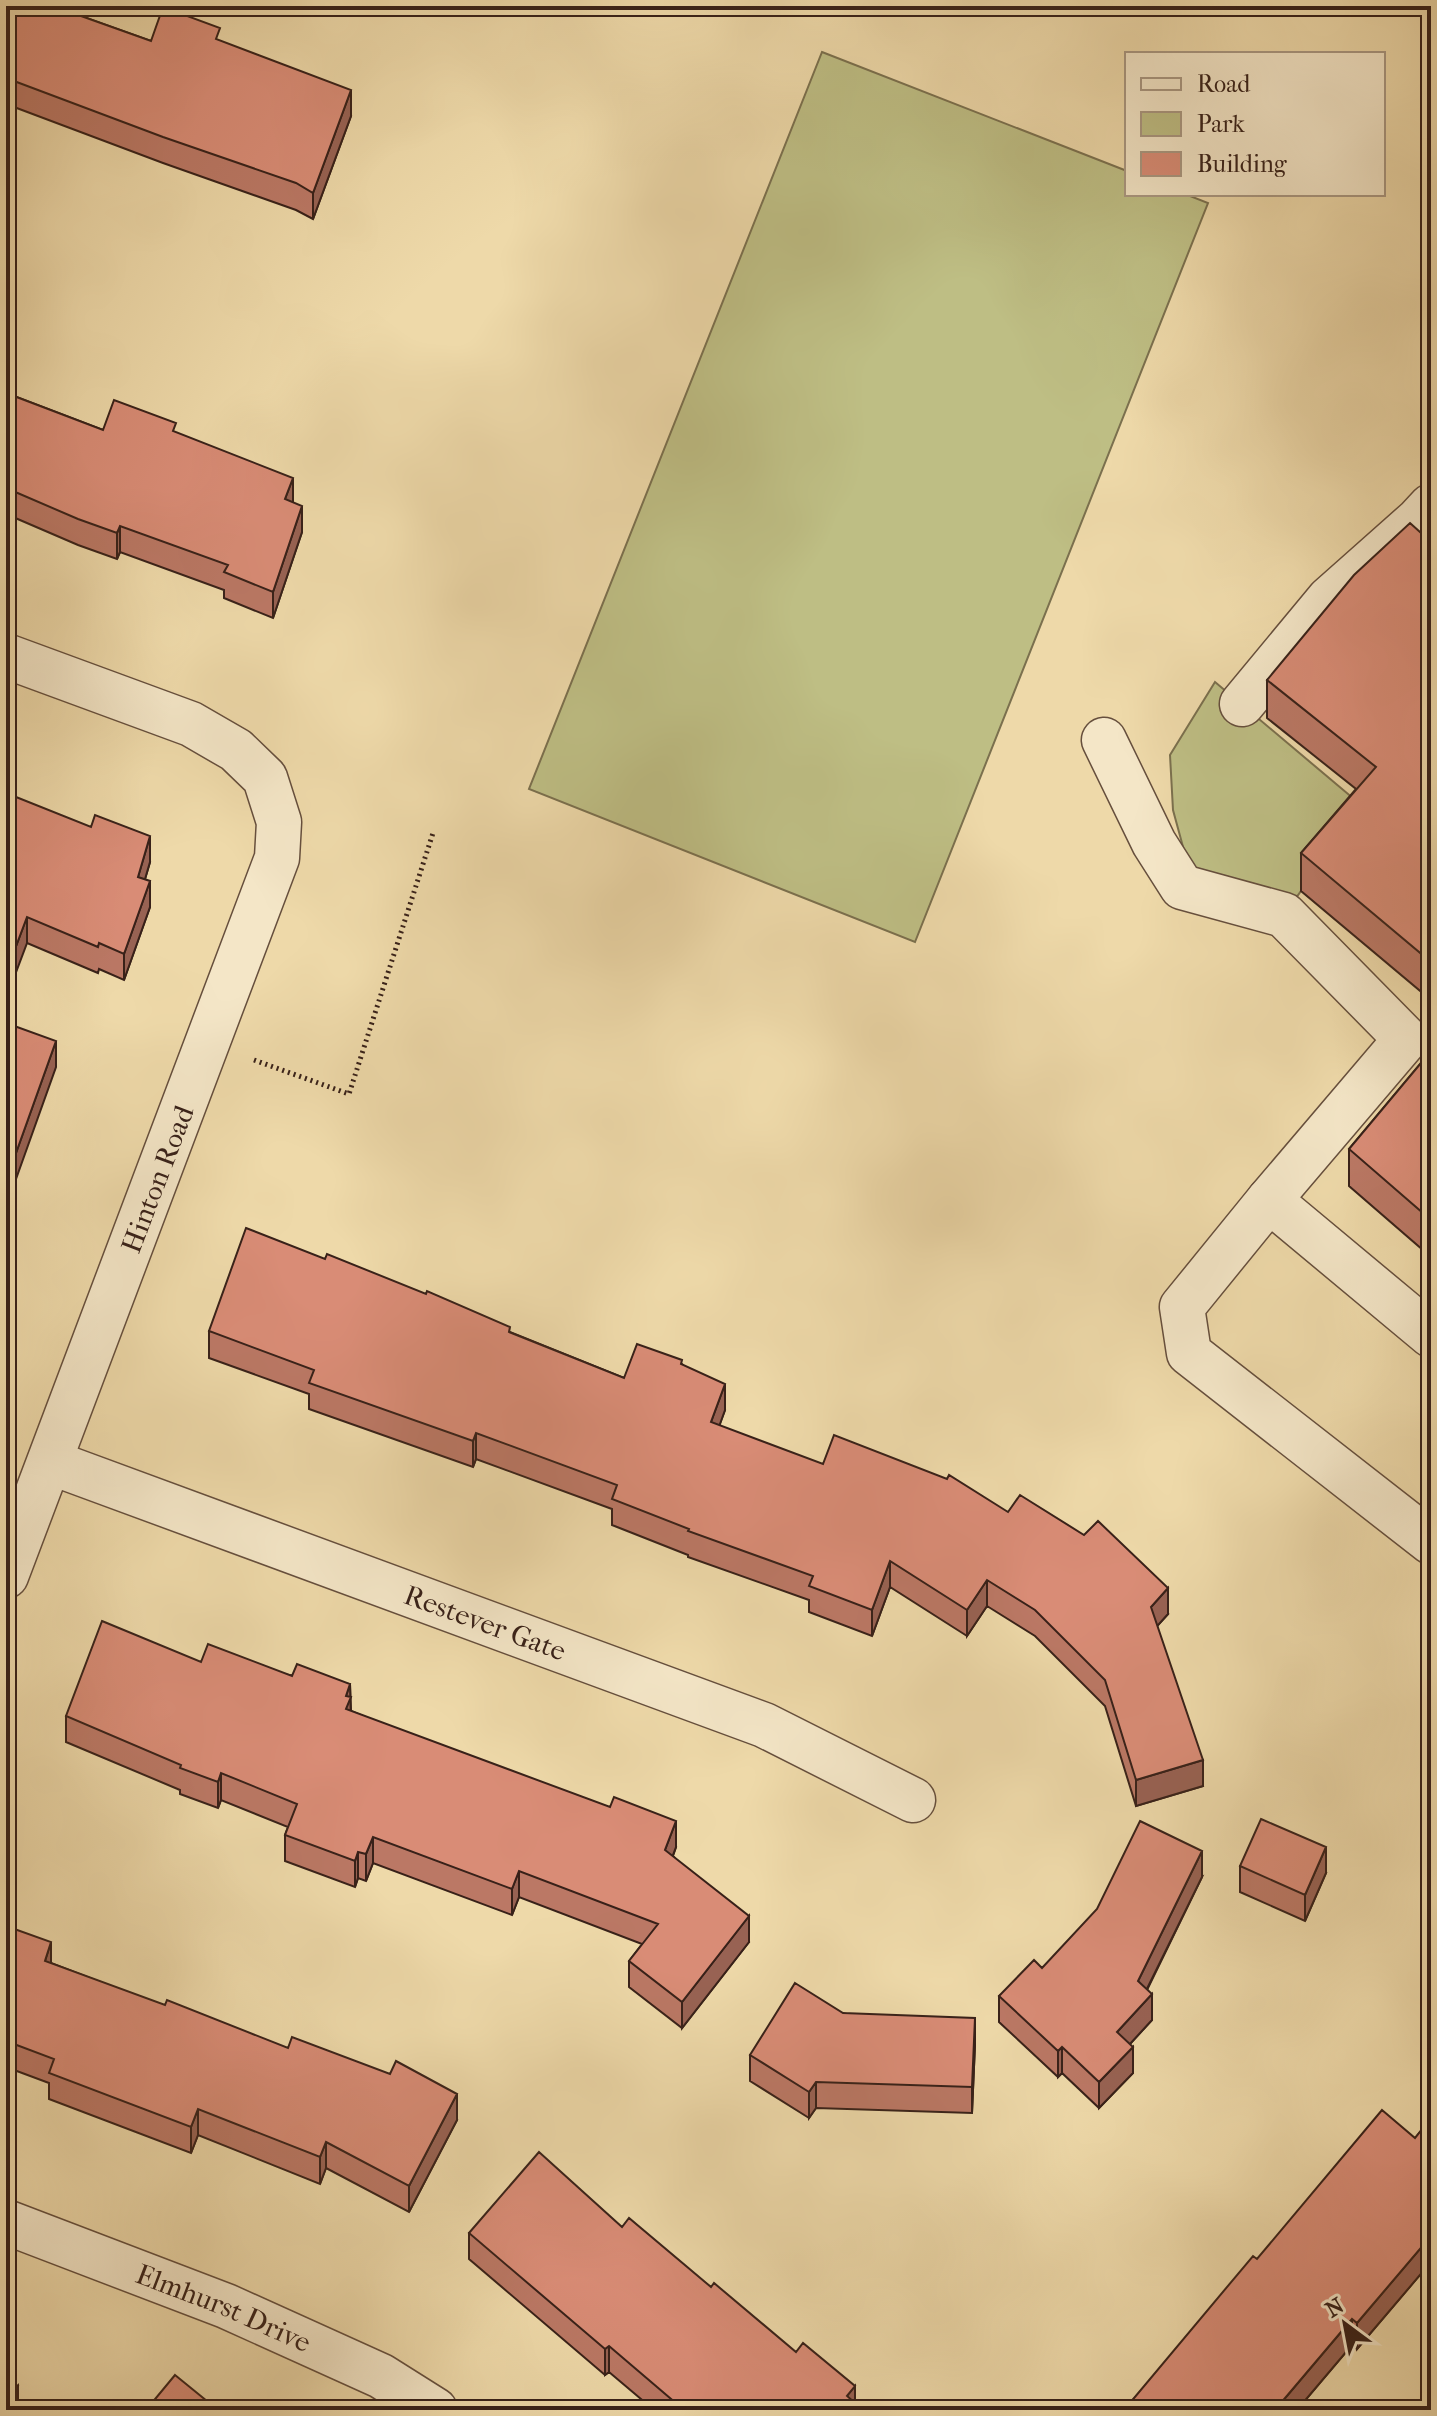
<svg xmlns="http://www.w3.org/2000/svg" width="1437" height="2416" viewBox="0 0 1437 2416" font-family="'IM FELL French Canon',serif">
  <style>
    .green { fill: #bebe84; stroke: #7b704e; stroke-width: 2 }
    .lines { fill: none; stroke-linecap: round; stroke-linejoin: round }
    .minor-casing { stroke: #664f3d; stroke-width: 47 }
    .path { stroke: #382119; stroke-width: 5; stroke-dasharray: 2 4; stroke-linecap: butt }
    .minor { stroke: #f4e6c7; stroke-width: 44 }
    .wall { fill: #bb7865; stroke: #382119; stroke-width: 2 }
    .shaded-wall { fill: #986253; stroke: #382119; stroke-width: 2 }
    .building { fill: #d98c76; stroke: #382119; stroke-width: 2 }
    .labels { text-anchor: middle; stroke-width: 7; stroke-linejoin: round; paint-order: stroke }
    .street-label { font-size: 28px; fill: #382119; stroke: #f4e6c7 }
  </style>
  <rect width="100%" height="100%" fill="#eed9a9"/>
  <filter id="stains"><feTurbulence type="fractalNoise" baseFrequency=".0025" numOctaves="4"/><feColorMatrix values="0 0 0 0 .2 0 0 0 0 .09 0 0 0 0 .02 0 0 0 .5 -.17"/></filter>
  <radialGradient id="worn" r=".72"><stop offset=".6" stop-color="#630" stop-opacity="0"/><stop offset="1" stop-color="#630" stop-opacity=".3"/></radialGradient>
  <!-- green -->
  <path class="green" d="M 822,52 L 1127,171 L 1127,194 L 1185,194 L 1208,203 L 915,942 L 529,789 Z
    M 1215,682 L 1373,815 L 1301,891 L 1284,915 L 1195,891 L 1173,810 L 1170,755 Z"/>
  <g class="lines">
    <!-- minor casing -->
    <g class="minor-casing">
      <g id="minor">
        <path d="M 6,656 L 191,724 L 236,750 L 265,778 L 279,822 L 277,858 L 6,1576"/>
        <path d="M 1242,704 L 1329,599 L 1418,520 L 1431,506"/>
        <path d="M 1104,740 L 1154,843 L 1182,887 L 1284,915 L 1406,1039 L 1269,1200 L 1431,1335"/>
        <path d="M 1269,1200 L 1182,1307 L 1189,1353 L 1431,1542"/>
        <path id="s1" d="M 50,1462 L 764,1725 L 913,1800"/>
        <path id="s2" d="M 6,2222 L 226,2306 L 381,2376 L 435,2410"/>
      </g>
    </g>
    <!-- path -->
    <path class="path" d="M 254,1060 L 349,1094 L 433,833"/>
    <!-- minor -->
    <use href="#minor" class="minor"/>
  </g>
  <!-- wall -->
  <path class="wall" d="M 6,6 L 84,17 L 151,41 L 220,41 L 351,116 L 313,219 L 296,210 L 163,163 L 6,104 Z
    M 6,393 L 103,430 L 176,433 L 293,502 L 302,532 L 273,618 L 224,598 L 224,590 L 120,552 L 117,559 L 78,545 L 6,514 Z
    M 1431,542 L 1431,1000 L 1301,891 L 1301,853 L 1356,789 L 1267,718 L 1267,680 Z
    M 6,793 L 150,862 L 145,879 L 150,907 L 124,980 L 99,969 L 98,973 L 27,943 Z
    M 1431,1051 L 1431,1257 L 1349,1186 L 1349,1149 Z
    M 209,1331 L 510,1332 L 624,1378 L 682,1364 L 725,1410 L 719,1426 L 1168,1614 L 1157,1626 L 1203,1786 L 1136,1806 L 1105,1706 L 1035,1636 L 987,1606 L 967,1636 L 890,1587 L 872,1636 L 809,1612 L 809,1600 L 688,1557 L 688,1555 L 612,1525 L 612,1509 L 476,1459 L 473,1467 L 309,1409 L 309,1394 L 209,1358 Z
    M 201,1662 L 350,1684 L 351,1711 L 676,1847 L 673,1856 L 749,1942 L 682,2028 L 629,1987 L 629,1961 L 642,1944 L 519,1897 L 512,1915 L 373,1863 L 366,1881 L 358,1878 L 355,1887 L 285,1861 L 285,1835 L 288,1827 L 221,1800 L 218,1808 L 180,1794 L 180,1790 L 66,1742 L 66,1716 Z
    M 1240,1866 L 1326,1873 L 1305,1921 L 1240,1892 Z
    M 1202,1877 L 1147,1990 L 1152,2020 L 1130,2044 L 1133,2073 L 1099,2108 L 1062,2073 L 1058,2077 L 999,2022 L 999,1996 L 1042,1968 Z
    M 6,1926 L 51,1963 L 457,2120 L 409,2212 L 326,2168 L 320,2184 L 198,2135 L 191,2153 L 49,2099 L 49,2083 L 6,2067 Z
    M 843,2013 L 975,2044 L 972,2113 L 816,2108 L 809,2118 L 750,2081 L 750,2055 Z
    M 1431,2118 L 1431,2262 L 1357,2349 L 1352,2345 L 1297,2410 L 1124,2410 L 1257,2259 L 1415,2138 Z
    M 622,2227 L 711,2287 L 863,2410 L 654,2410 L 609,2372 L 605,2375 L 469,2259 L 469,2233 Z"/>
  <!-- shaded-wall -->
  <path class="shaded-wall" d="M 78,6 L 88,6 L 75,40 L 75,14 Z
    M 351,90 L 351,116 L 313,219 L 313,193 Z
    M 293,478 L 293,504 L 285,499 Z
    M 302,506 L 302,532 L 273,618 L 273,592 Z
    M 120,526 L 120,552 L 117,559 L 117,533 Z
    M 150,836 L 150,862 L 138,903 L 138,877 Z
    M 150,881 L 150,907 L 124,980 L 124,954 Z
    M 27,917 L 27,943 L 6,999 L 6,973 Z
    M 56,1041 L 56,1067 L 6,1207 L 6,1181 Z
    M 725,1384 L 725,1410 L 711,1449 L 711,1422 Z
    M 476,1433 L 476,1459 L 473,1467 L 473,1441 Z
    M 890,1561 L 890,1587 L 872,1636 L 872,1610 Z
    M 987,1580 L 987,1606 L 967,1636 L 967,1610 Z
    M 1168,1588 L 1168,1614 L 1151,1633 L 1151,1607 Z
    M 350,1684 L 351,1723 L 346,1735 L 346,1696 Z
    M 1203,1760 L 1203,1786 L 1136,1806 L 1136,1780 Z
    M 221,1773 L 221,1800 L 218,1808 L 218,1782 Z
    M 676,1821 L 676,1847 L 665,1876 L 665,1850 Z
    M 373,1837 L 373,1863 L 366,1881 L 366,1854 Z
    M 1326,1847 L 1326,1873 L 1305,1921 L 1305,1895 Z
    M 1202,1851 L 1202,1877 L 1138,2007 L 1138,1981 Z
    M 358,1852 L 358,1878 L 355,1887 L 355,1861 Z
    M 519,1871 L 519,1897 L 512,1915 L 512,1889 Z
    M 749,1916 L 749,1942 L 682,2028 L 682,2002 Z
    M 51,1942 L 51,1968 L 45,1961 Z
    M 1152,1994 L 1152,2020 L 1117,2058 L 1117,2032 Z
    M 975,2018 L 975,2044 L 972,2113 L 972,2087 Z
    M 1062,2047 L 1062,2073 L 1058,2077 L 1058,2051 Z
    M 1133,2047 L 1133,2073 L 1099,2108 L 1099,2082 Z
    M 816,2082 L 816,2108 L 809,2118 L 809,2092 Z
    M 457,2094 L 457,2120 L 409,2212 L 409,2186 Z
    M 198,2109 L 198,2135 L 191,2153 L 191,2127 Z
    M 326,2142 L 326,2168 L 320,2184 L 320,2157 Z
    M 1431,2236 L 1431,2262 L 1357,2349 L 1357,2323 Z
    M 1352,2319 L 1352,2345 L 1297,2410 L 1275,2410 Z
    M 609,2346 L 609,2372 L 605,2375 L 605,2349 Z
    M 18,2386 L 18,2410 L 6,2410 L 6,2404 Z
    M 855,2386 L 855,2410 L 847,2396 Z"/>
  <!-- building -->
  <path class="building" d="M 6,6 L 78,6 L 75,14 L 151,41 L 163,7 L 220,28 L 216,39 L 351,90 L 313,193 L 296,183 L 163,137 L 6,78 Z
    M 6,393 L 103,430 L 114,400 L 176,423 L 173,431 L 293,478 L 285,499 L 302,506 L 273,592 L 224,572 L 228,565 L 120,526 L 117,533 L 78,519 L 6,488 Z
    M 1410,523 L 1431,542 L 1431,962 L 1301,853 L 1376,767 L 1267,680 L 1354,575 Z
    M 6,793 L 91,827 L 95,815 L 150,836 L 138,877 L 150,881 L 124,954 L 99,943 L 98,947 L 27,917 L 6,973 Z
    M 6,1023 L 56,1041 L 6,1181 Z
    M 1431,1051 L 1431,1220 L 1349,1149 Z
    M 246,1228 L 325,1259 L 327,1254 L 426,1294 L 427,1291 L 510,1327 L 509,1332 L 624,1378 L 637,1344 L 682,1360 L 681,1364 L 725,1384 L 711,1422 L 823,1464 L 834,1435 L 947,1479 L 949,1475 L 1008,1512 L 1020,1495 L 1084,1535 L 1098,1521 L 1168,1588 L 1151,1607 L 1203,1760 L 1136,1780 L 1105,1680 L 1035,1610 L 987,1580 L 967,1610 L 890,1561 L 872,1610 L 809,1586 L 813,1576 L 688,1531 L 689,1529 L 612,1499 L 617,1485 L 476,1433 L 473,1441 L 309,1383 L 314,1370 L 209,1331 Z
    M 102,1621 L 201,1662 L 208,1644 L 292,1676 L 297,1664 L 350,1684 L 346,1696 L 351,1697 L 346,1709 L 610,1807 L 614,1797 L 676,1821 L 665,1850 L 749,1916 L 682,2002 L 629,1961 L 658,1924 L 519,1871 L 512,1889 L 373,1837 L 366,1854 L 358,1852 L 355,1861 L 285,1835 L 297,1804 L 221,1773 L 218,1782 L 180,1768 L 181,1765 L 66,1716 Z
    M 1261,1819 L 1326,1847 L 1305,1895 L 1240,1866 Z
    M 1140,1821 L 1202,1851 L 1138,1981 L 1152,1994 L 1117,2032 L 1133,2047 L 1099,2082 L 1062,2047 L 1058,2051 L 999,1996 L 1034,1960 L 1042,1968 L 1097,1909 Z
    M 6,1926 L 51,1942 L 45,1961 L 165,2005 L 167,2000 L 288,2048 L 292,2037 L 390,2074 L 396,2061 L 457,2094 L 409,2186 L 326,2142 L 320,2157 L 198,2109 L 191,2127 L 49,2073 L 54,2059 L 6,2041 Z
    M 795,1983 L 843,2013 L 975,2018 L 972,2087 L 816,2082 L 809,2092 L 750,2055 Z
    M 1382,2110 L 1415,2138 L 1431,2118 L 1431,2236 L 1357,2323 L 1352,2319 L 1275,2410 L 1124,2410 L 1253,2256 L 1257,2259 Z
    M 539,2152 L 622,2227 L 629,2218 L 711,2287 L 714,2283 L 796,2352 L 803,2343 L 855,2386 L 847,2396 L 863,2410 L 700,2410 L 697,2408 L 696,2410 L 684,2410 L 609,2346 L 605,2349 L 469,2233 Z
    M 175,2375 L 218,2410 L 146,2410 Z
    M 6,2377 L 18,2386 L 6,2404 Z"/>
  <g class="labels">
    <!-- street labels -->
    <g class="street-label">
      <text transform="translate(157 1179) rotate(-69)" y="10">Hinton Road</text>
      <text dy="10" stroke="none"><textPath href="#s1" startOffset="464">Restever Gate</textPath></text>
      <text dy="10" stroke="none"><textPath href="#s2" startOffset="234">Elmhurst Drive</textPath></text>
    </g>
  </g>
  <!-- margin -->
  <rect width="1437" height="2416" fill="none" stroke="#eed9a9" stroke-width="32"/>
  <rect x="8" y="8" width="1421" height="2400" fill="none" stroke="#382119" stroke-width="4"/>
  <rect x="16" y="16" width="1405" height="2384" fill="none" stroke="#382119" stroke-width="2"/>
  <!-- legend -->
  <rect x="1125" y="52" width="260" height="144" fill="#f4e6c7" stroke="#a99781" stroke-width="2"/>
  <rect x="1141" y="78" width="40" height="12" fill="#f4e6c7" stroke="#a99781" stroke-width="2"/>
  <text x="1197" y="92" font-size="24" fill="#382119">Road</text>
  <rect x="1141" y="112" width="40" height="24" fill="#bebe84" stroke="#a99781" stroke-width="2"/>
  <text x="1197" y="132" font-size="24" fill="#382119">Park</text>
  <rect x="1141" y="152" width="40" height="24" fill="#d98c76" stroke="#a99781" stroke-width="2"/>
  <text x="1197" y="172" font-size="24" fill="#382119">Building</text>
  <!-- north arrow -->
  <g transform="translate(1345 2324) rotate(328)" stroke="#f4e6c7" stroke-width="6" paint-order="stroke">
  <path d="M0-6L14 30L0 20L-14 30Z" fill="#382119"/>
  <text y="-12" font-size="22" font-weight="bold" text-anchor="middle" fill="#382119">N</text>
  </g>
  <rect width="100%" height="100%" filter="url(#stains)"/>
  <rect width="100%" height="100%" fill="url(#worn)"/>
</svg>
